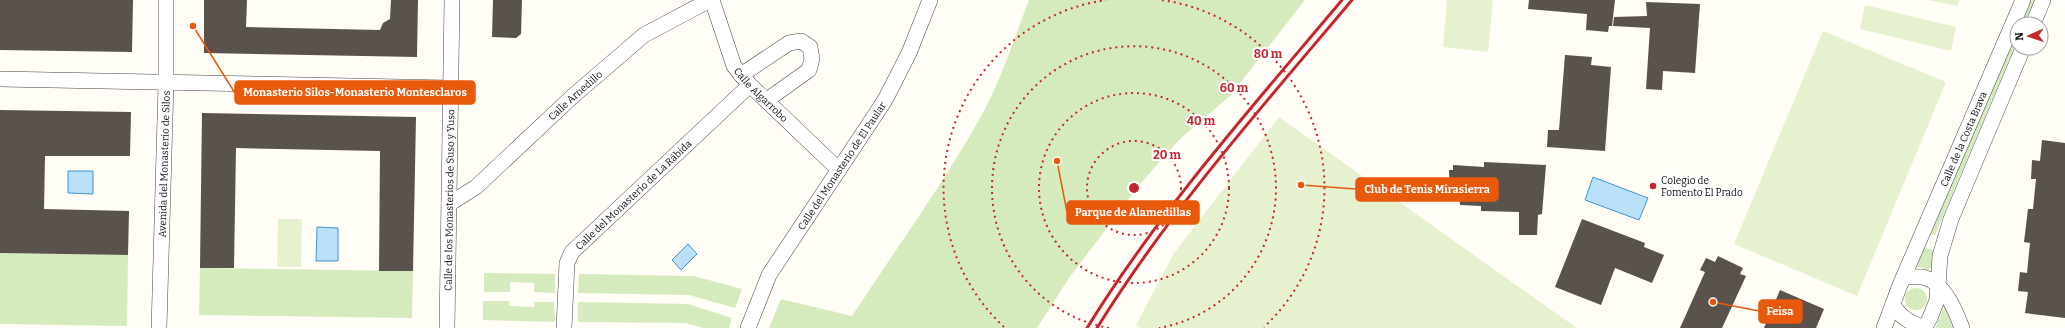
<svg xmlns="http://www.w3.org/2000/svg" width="2065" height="328" viewBox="0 0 2065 328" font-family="Bitter,serif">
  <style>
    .green { fill: #d5ebbd }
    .pitch { fill: #e6f2cf }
    .water { fill: #b9e0f7; stroke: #3f96cf }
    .building { fill: #5a524d }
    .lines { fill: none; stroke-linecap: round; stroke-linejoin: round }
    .minor-casing { stroke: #444; stroke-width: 16 }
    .minor { stroke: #fff; stroke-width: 15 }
    .rail { stroke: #c4262e; stroke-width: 3 }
    .ring { fill: none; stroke: #c4262e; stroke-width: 2; stroke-dasharray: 2 4 }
    .poi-dot { fill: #c4262e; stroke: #fff; stroke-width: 1.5 }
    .labels { text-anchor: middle; stroke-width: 4; stroke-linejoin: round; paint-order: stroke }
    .street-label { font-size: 10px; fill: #111; stroke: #fff }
    .poi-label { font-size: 10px; fill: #111; stroke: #fff; text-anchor: start }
    .centre { fill: #c4262e; stroke: #fff; stroke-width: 2 }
    .ring-label { font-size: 12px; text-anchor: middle; font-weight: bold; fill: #c4262e; stroke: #fff; stroke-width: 4; stroke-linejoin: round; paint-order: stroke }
    .leader { fill: none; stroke: #e8590c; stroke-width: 1.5 }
    .callout-dot { fill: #e8590c; stroke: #fff; stroke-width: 1.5 }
    .callout { fill: #e8590c; stroke: #e8590c; stroke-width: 1.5 }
    .callout-label { font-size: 11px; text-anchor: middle; font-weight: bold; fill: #fff }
  </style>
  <rect width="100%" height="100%" fill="#fffdf5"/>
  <!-- green -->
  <path class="green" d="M 1029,0 L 1305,0 L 1230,96 L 1180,139 L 1141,183 L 1069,278 L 1037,328 L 769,328 L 781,299 L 852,316 C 895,250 942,186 980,118 C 1001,81 1014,39 1029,0 Z
    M 2029,0 L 2035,0 L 2024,24 L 2019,24 Z
    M 2017,28 L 2017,41 L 1935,235 L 1927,234 Z
    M 1922,248 L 1934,250 L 1934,265 L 1928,270 L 1918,267 L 1917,264 Z
    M 0,253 L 128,255 L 127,326 L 0,324 Z
    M 200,268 L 413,271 L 412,318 L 199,315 Z
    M 484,273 L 555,274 L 555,293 L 534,292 L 534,283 L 510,282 L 510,292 L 484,292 Z
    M 579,274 L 694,276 L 742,289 L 735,308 L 689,295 L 578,293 Z
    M1905 299a11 11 0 1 1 22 0a11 11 0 1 1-22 0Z
    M 483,301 L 509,301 L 509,306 L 534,307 L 534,302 L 554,302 L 555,322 L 483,320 Z
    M 578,302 L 688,304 L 732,318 L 729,328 L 703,328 L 686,323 L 578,322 Z
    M 1944,308 L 1955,328 L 1935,328 Z"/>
  <!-- pitch -->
  <path class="pitch" d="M 1447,0 L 1493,0 L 1488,52 L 1443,47 Z
    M 1927,0 L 1959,0 L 1958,6 Z
    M 1865,5 L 1956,27 L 1951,51 L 1860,29 Z
    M 1823,31 L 1946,82 L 1857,296 L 1734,244 Z
    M 1279,117 L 1577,328 L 1141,328 L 1136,325 L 1174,253 Z
    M 278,219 L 302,219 L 301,267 L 277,267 Z"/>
  <!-- water -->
  <path class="water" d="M 68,171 L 93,171 L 93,194 L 68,193 Z
    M 1593,177 L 1648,198 L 1639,220 L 1585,200 Z
    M 317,227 L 338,228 L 338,261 L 316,261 Z
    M 688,244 L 697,254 L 681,270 L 672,260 Z"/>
  <!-- building -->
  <path class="building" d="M 0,0 L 133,0 L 132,52 L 0,50 Z
    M 204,0 L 247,0 L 246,27 L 380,30 L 383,23 L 390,19 L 391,0 L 418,0 L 417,57 L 204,53 Z
    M 493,0 L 522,0 L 521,34 L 516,38 L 492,37 Z
    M 1529,0 L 1615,0 L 1612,26 L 1609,26 L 1608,32 L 1586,30 L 1587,14 L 1528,9 Z
    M 1646,2 L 1700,4 L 1695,73 L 1663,71 L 1662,90 L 1646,89 L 1650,28 L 1613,26 L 1614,17 L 1647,16 Z
    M 1565,55 L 1592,57 L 1591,65 L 1611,67 L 1605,151 L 1547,147 L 1548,130 L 1559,130 Z
    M 0,110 L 131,112 L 130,156 L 45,156 L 44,209 L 129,211 L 128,255 L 0,253 Z
    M 202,113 L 416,117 L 413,271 L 379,271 L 380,151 L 236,148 L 234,268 L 200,268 Z
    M 2042,140 L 2065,143 L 2065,318 L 2025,313 L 2028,292 L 2018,291 L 2020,272 L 2027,273 L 2030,243 L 2024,242 L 2028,209 L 2033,209 L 2036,179 L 2031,179 L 2032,160 L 2040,161 Z
    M 1484,162 L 1546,165 L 1542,214 L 1538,215 L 1537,235 L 1519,235 L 1519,212 L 1481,211 L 1481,206 L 1460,205 L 1459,195 L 1450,194 L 1449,170 L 1453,170 L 1453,165 L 1484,167 Z
    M 1582,219 L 1645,243 L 1644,247 L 1664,255 L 1652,283 L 1615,268 L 1601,305 L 1555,287 Z
    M 1718,256 L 1743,268 L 1740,274 L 1746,276 L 1722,328 L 1680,328 L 1705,272 L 1700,270 L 1706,258 L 1715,262 Z
    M 1780,290 L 1824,309 L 1816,328 L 1764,328 Z"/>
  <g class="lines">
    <!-- minor casing -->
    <g class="minor-casing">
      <g id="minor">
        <path id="s1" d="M 712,0 L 734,66 L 750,85 L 839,170"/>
        <path d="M 2033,24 L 2043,0"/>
        <path d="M 741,75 L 789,43 L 801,41 L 810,47 L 812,59 L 809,70 L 767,100"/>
        <path d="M 0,79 L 450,88"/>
        <path id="s2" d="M 449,204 L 476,187 L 573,96 L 644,35 L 710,0"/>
        <path d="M 1904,277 C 1911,277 1919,276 1926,278 C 1944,284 1956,311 1962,328"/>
        <path d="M 1893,304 C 1900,318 1910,322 1924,328"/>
        <path id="s3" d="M 159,328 L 166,83 L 166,0"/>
        <path id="s4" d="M 447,328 L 452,0"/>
        <path id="s5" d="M 564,328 L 567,263 L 572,252 L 750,85"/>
        <path id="s6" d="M 748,328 L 769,275 L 885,100 L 909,53 L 930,0"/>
        <path id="s7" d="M 1884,328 L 1900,285 L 2023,0"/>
        <path d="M 1924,328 L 1930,318 L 1937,300 L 1940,256 L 1951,219 L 2023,48"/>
      </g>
    </g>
    <!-- minor -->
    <use href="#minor" class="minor"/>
    <!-- rail -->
    <path class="rail" d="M 1087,328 C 1160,210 1253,106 1342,0
      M 1097,328 C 1170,210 1263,106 1352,0"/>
  </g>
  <!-- distance rings -->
  <g class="ring">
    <circle cx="1134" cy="188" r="47"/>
    <circle cx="1134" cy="188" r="95"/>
    <path d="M1109 328A142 142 0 1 1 1159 328"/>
    <path d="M1004 327A190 190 0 0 1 1106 0M1162 0A190 190 0 0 1 1264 327"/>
  </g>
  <!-- markers -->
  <circle class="poi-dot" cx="1653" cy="186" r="4"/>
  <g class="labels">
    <!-- street labels -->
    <g class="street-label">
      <text dy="4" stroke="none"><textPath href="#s1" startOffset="109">Calle Algarrobo</textPath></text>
      <text dy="4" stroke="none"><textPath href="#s2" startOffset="167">Calle Arnedillo</textPath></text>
      <text dy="4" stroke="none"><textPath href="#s7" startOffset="205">Calle de la Costa Brava</textPath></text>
      <text dy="4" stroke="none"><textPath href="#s3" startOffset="164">Avenida del Monasterio de Silos</textPath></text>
      <text dy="4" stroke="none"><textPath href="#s6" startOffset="188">Calle del Monasterio de El Paular</textPath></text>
      <text dy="4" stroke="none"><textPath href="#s5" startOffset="161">Calle del Monasterio de La Rábida</textPath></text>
      <text dy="4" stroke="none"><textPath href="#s4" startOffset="128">Calle de los Monasterios de Suso y Yuso</textPath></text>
    </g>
    <!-- poi labels -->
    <g class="poi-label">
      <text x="1661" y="184">Colegio de<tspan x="1661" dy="12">Fomento El Prado</tspan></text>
    </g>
  </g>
  <circle cx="1134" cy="188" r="6" class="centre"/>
  <g class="ring-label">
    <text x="1268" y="58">80 m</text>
    <text x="1234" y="92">60 m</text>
    <text x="1201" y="125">40 m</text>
    <text x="1167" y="159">20 m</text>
  </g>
  <!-- callouts -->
  <path class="leader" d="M193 26L235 93M1301 185L1356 189M1057 161L1067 212M1713 302L1759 311"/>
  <g class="callout-dot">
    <circle cx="193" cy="26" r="4"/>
    <circle cx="1301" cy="185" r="4"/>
    <circle cx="1057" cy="161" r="4"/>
    <circle cx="1713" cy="302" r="4"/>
  </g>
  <g class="callout">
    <rect x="235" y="81" width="240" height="23" rx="4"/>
    <rect x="1356" y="178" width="142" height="23" rx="4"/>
    <rect x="1067" y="201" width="132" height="23" rx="4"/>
    <rect x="1759" y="300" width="43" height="23" rx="4"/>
  </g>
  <g class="callout-label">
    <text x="355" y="96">Monasterio Silos-Monasterio Montesclaros</text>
    <text x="1427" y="193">Club de Tenis Mirasierra</text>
    <text x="1133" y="216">Parque de Alamedillas</text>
    <text x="1780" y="315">Feisa</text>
  </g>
  <!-- north arrow -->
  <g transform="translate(2029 36) rotate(267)"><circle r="19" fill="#ffffff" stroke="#a0a0a0"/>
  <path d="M0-3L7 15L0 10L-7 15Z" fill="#c4262e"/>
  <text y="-6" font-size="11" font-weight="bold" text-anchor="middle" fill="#111111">N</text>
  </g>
</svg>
